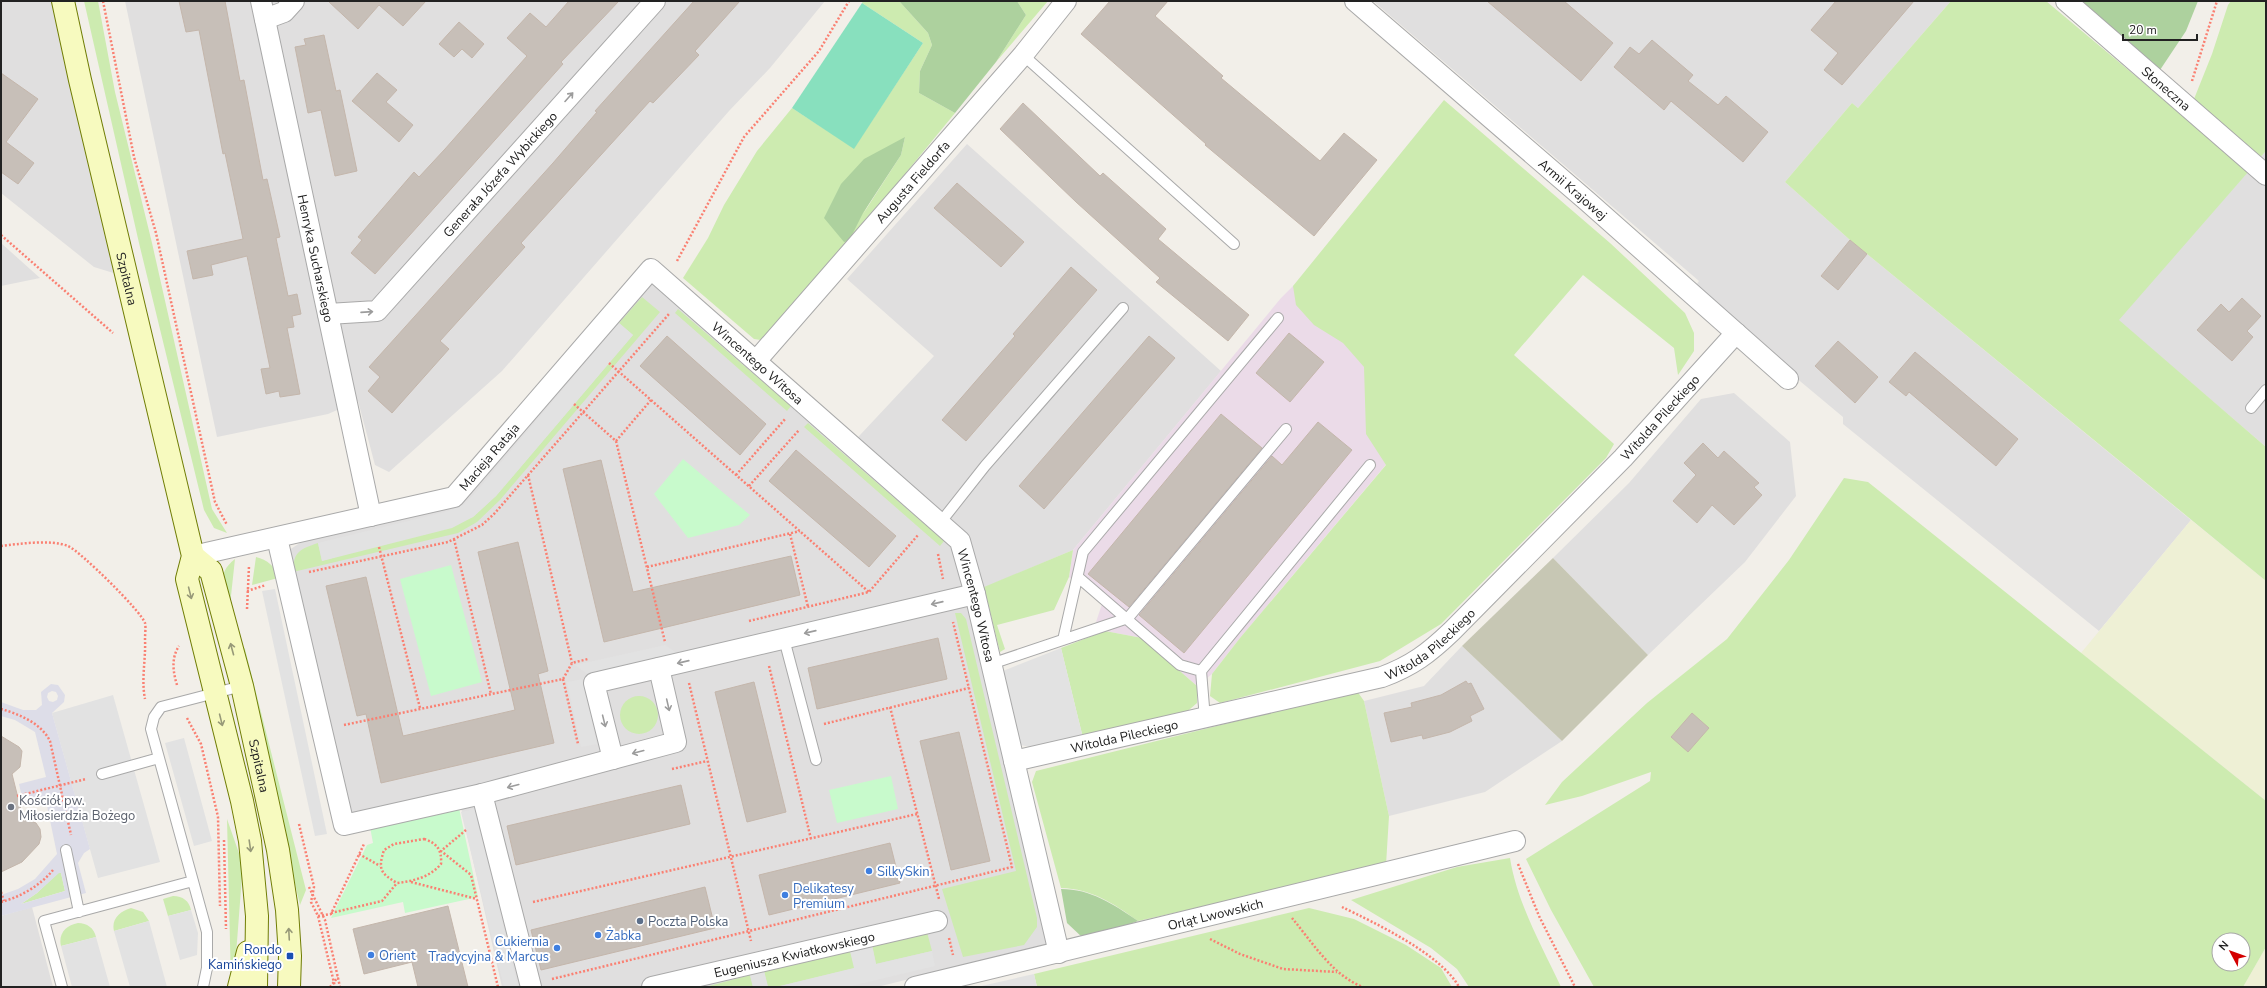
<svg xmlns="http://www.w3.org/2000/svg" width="2267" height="988" viewBox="0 0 2267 988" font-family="'Nunito Sans',sans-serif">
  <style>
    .residential { fill: #e0dfdf }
    .industrial { fill: #ebdbe8 }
    .construction { fill: #c7c7b4 }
    .farmland { fill: #eef0d5 }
    .grass { fill: #cdebb0; fill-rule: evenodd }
    .forest { fill: #add19e }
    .park { fill: #c8facc }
    .pitch { fill: #88e0be }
    .parking { fill: #e2e2e2 }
    .plaza { fill: #dddde8; fill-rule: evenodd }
    .building { fill: #c7bfb8; stroke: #c4b6ab }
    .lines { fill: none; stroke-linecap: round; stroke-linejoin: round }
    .lane-casing { stroke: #a9a9a9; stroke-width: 12 }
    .street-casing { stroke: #a9a9a9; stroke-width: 22 }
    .secondary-casing { stroke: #707d05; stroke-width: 24 }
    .path { stroke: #fa8072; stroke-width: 2.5; stroke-dasharray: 2 2; stroke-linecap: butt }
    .lane { stroke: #fff; stroke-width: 10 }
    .street { stroke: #fff; stroke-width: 20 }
    .secondary { stroke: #f7fabf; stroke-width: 22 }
    .oneway { stroke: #9c9c9c }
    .oneway2 { stroke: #979978 }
    .worship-dot { fill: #6b7280; stroke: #fff; stroke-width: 1.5 }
    .shop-dot { fill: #3f7fe0; stroke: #fff; stroke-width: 1.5 }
    .service-dot { fill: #5c6f8a; stroke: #fff; stroke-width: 1.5 }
    .transit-dot { fill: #1a4fb4; stroke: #fff; stroke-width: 1.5 }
    .labels { text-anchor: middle; stroke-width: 4; stroke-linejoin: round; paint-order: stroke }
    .street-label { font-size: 13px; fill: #222; stroke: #fff }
    .worship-label { font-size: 13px; fill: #5b616d; stroke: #fff; text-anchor: start }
    .shop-label { font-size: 13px; fill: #366cbe; stroke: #fff; text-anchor: start }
    .service-label { font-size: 13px; fill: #4e5e75; stroke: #fff; text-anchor: start }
    .transit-label { font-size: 13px; fill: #164399; stroke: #fff; text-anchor: end }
  </style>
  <rect width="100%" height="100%" fill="#f2efe9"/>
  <!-- residential -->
  <path class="residential" d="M 1,1 L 65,1 L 120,275 L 94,267 L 1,193 Z
    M 125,1 L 825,1 L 770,68 L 729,111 L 502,371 L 389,472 L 375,465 L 358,401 L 328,414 L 217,437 Z
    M 1373,1 L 1951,1 L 1858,108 L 1852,103 L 1785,182 L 1850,240 L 2191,520 L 2099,631 L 1843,424 L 1843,417 L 1692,291 L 1699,281 Z
    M 967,144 L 1221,371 L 1073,550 L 967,595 L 1047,945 L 877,987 L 502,987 L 458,795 L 346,816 L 286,552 L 303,541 L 444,506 L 652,279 L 846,450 L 934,356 L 847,279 Z
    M 2266,151 L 2266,447 L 2118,320 Z
    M 1,243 L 40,278 L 1,286 Z
    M 1734,393 L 1790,442 L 1796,496 L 1745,562 L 1648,655 L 1553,558 L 1629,483 L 1701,399 Z
    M 1462,646 L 1562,741 L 1485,792 L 1389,816 L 1364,701 L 1424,686 Z
    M 32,907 L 53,987 L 1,987 L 1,916 Z"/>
  <!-- industrial -->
  <path class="industrial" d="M 1293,286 L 1437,404 L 1240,638 L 1212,674 L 1197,686 L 1142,638 L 1105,631 L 1096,622 L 1102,604 L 1069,577 L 1073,550 L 1281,298 Z"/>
  <!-- construction -->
  <path class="construction" d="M 1553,558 L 1648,655 L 1562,741 L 1462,646 Z"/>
  <!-- farmland -->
  <path class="farmland" d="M 2191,520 L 2266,581 L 2266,801 L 2081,653 Z
    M 2266,947 L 2266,987 L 2243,987 Z"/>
  <!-- grass -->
  <path class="grass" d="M 84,1 L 98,1 L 115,92 L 152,243 L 212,509 L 227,533 L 214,528 L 204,510 L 139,243 Z
    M 863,1 L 899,1 L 928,33 L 932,45 L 920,71 L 919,93 L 955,113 L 768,341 L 754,339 L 683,278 L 708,238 L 724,205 L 757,151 L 792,108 L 854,148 L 923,43 L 862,3 ZM 905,137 L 901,155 L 863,214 Z
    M 1017,1 L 1048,1 L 996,62 L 1026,15 Z
    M 1951,1 L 2046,1 L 2249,171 L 2119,320 L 2266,447 L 2266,581 L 1850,240 L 1785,182 L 1852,103 L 1858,108 Z
    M 2231,1 L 2266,1 L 2266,151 L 2258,160 L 2192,104 L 2212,54 L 2228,5 Z
    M 1444,100 L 1610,243 L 1685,313 L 1694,333 L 1694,351 L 1678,375 L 1674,348 L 1583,275 L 1514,355 L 1614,444 L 1606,458 L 1441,624 L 1380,661 L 1220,703 L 1210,696 L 1212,674 L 1240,638 L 1386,465 L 1366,434 L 1364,367 L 1343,343 L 1314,325 L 1296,305 L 1293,286 Z
    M 642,297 L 660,312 L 500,500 L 477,522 L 458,533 L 293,572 C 293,552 300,549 318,543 L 322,561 L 473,517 L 496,496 L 633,335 L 619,323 Z
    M 678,309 L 791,406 L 787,411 L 675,313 Z
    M 808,423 L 944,541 L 940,546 L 804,427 Z
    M 1844,478 L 1868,482 L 2266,801 L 2266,947 L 2243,987 L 1594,987 L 1551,910 L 1526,859 L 1650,781 L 1651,772 L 1582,796 L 1545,805 L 1562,782 L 1647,703 L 1727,639 L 1789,560 ZM 2219,940 L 2243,940 L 2243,964 L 2219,964 Z
    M 1073,550 L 1069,577 L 1054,610 L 997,625 L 1005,649 L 1000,652 L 984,587 Z
    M 256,557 C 267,560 276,566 278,578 L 252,585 Z
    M 235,559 L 229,614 C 224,593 214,575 235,559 Z
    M 955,613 L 961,613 L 966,619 L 1037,918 L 1037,927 L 1024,945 L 963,957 L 942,889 L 1016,871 Z
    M 1105,631 L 1142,638 L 1197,686 L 1197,703 L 1183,715 L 1083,738 L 1061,648 Z
    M 237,640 L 245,649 L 306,890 L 300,905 Z
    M 1357,691 L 1364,701 L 1389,816 L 1386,865 L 1138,921 C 1113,903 1092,889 1061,888 L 1032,782 L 1036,771 Z
    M620 715a19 19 0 1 1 38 0a19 19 0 1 1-38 0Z
    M 227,819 L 241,859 L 242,876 L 235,968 L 231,984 Z
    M 1510,858 C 1517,903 1542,946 1561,987 L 1469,987 L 1457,969 L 1431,948 L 1351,900 L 1457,867 Z
    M 59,872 L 61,873 L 65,891 L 21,904 L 37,893 Z
    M 173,896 C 183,896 189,901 191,910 L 168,916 L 163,899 Z
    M 131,908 L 143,912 L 149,921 L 114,931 C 111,919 120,911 131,908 Z
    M 1309,908 L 1354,919 L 1406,945 L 1441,968 L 1452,987 L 1037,987 L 1034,974 Z
    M 78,923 C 87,923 94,928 96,937 L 61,946 C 58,934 66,925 78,923 Z
    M 927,932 L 932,951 L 876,964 L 872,945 Z
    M 850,951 L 855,968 L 776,987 L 768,987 L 764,971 Z
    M 750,975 L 753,987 L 709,986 Z"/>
  <!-- forest -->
  <path class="forest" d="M 899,1 L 1017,1 L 1026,15 L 996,62 L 955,113 L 919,93 L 920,71 L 932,45 L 928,33 Z
    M 2078,1 L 2198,1 L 2186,31 L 2160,70 Z
    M 905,137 L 901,155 L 863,213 L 849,241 L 844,242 L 824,218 L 841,184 L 864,159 Z
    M 1061,889 C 1091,889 1113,904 1138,921 L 1104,934 L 1083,938 L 1067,923 Z"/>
  <!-- park -->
  <path class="park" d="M 683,459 L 750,515 L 739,525 L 688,538 L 654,494 Z
    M 451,565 L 482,682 L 431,696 L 400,579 Z
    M 891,776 L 898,809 L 837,823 L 829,790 Z
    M 459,808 L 478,897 L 405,913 L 403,902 L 331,918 L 367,845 L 373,843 L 370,827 Z"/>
  <!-- pitch -->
  <path class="pitch" d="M 862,3 L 923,43 L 854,149 L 792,108 Z"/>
  <!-- parking -->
  <path class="parking" d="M 619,323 L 633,335 L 496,496 L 473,517 L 452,528 L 322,561 L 318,543 L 445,512 L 463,505 L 475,493 Z
    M 275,589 L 327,834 L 315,836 L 262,591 Z
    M 665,645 L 681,656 L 590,676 L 575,665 Z
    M 1061,648 L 1083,738 L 1038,749 L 1021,745 L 1003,671 Z
    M 582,679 L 597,744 L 581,747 L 567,682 Z
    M 113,695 L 160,862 L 98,878 L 52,713 Z
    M 184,738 L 212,841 L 194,846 L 165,743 Z
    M 475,809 L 518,987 L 504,987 L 461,812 Z
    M 191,910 L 198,933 L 197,955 L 180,960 L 168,916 Z
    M 149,921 L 167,987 L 130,987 L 114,931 Z
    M 96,937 L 110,987 L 72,987 L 61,946 Z
    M 872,945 L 876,964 L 932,951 L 935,966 L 847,987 L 776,987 L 854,968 L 850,951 Z
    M 764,971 L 768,987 L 753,987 L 750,975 Z
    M 1034,974 L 1037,987 L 977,987 Z"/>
  <!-- plaza -->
  <path class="plaza" d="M 51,684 L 58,685 L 65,695 L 64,702 L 52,713 L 90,849 L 84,853 L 78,863 L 86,893 L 1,916 L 1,895 L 18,889 L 35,879 L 57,854 L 46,801 L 27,806 L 26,801 L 23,802 L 19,784 L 46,777 L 35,732 L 15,720 L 1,716 L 1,702 L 23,710 L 36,710 L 42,705 L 41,692 ZM 52,691 L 56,692 L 58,696 L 57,700 L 53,702 L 49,701 L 47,697 L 48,693 ZM 59,873 L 61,873 L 65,891 L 21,904 L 37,893 Z"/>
  <!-- building -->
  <path class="building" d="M 179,1 L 225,1 L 240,81 L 244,80 L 263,180 L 267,179 L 280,237 L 276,238 L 288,296 L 297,294 L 301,314 L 292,316 L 294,327 L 287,328 L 300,394 L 280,397 L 279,391 L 266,394 L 261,369 L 270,368 L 247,256 L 211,265 L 213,275 L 193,279 L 187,251 L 243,239 L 225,153 L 223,154 L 199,30 L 186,32 Z
    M 328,1 L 426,1 L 403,26 L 379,5 L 358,29 Z
    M 569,1 L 619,1 L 561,62 L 563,64 L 375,274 L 351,253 L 362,240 L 358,237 L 414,172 L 419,177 L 445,149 L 527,56 L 507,38 L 530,13 L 546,27 Z
    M 694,1 L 740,1 L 695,51 L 699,55 L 653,103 L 650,101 L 521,243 L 525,247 L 440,341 L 449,349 L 392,413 L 368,391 L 380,377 L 369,367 L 553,163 L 597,112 L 595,111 Z
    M 1110,1 L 1168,1 L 1155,16 L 1223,76 L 1221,78 L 1320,161 L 1344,133 L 1377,160 L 1314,236 L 1205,145 L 1206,144 L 1081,34 Z
    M 1487,1 L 1564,1 L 1613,43 L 1581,81 Z
    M 1836,1 L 1914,1 L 1842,85 L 1824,70 L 1838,53 L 1811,30 Z
    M 459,22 L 484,44 L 472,58 L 462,49 L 454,57 L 439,44 Z
    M 324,35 L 336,91 L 340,90 L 357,171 L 335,176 L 321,110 L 308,113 L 295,47 L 306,45 L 304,39 Z
    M 1652,40 L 1693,75 L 1688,81 L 1718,105 L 1726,96 L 1768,132 L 1743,162 L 1671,101 L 1664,110 L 1614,67 L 1630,47 L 1639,54 Z
    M 1,73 L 38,99 L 6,142 L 34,163 L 18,184 L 1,172 Z
    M 377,73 L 397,90 L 386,102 L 413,125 L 399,142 L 352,101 Z
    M 1023,103 L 1100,176 L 1103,173 L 1166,229 L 1158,239 L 1249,315 L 1228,341 L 1156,282 L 1160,278 L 1076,202 L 1000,129 Z
    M 957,183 L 1024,242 L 1001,267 L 934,208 Z
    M 1850,240 L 1867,254 L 1838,290 L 1821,276 Z
    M 1071,267 L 1097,290 L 966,441 L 942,420 L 1015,336 L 1013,334 Z
    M 2242,298 L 2261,316 L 2247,331 L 2253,337 L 2232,361 L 2197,330 L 2221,304 L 2229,312 Z
    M 1289,333 L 1324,362 L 1290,402 L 1256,373 Z
    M 667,336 L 766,424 L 740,455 L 640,366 Z
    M 1149,336 L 1175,358 L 1044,509 L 1019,486 Z
    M 1838,341 L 1878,377 L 1855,403 L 1815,366 Z
    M 1915,352 L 2018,439 L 1996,466 L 1909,392 L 1906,396 L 1889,382 Z
    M 1221,414 L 1262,448 L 1129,607 L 1088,574 Z
    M 1318,422 L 1352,450 L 1184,653 L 1139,615 L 1272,456 L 1282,465 Z
    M 1703,443 L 1718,458 L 1724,451 L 1759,483 L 1754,487 L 1762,495 L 1734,525 L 1712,505 L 1697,523 L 1673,501 L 1696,475 L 1684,463 Z
    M 796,450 L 896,536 L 869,567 L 769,481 Z
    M 601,460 L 633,592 L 791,556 L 800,595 L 604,642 L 563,469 Z
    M 518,542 L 548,671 L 538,674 L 554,743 L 381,783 L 366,714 L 357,716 L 326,586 L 366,577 L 403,736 L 515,710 L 478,552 Z
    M 938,638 L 947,679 L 817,709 L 808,668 Z
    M 1466,681 L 1468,684 L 1471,683 L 1484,709 L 1470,716 L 1472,721 L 1450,732 L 1423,739 L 1422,735 L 1391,742 L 1384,713 L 1412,707 L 1411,703 L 1441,695 Z
    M 754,682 L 786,812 L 747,822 L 715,692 Z
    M 1692,713 L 1709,728 L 1688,752 L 1671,737 Z
    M 959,732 L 990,861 L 951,870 L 920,741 Z
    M 1,736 L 19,747 L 22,751 L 20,767 L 12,774 L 23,818 L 36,823 L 40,829 L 41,837 L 39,844 L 22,862 L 1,872 Z
    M 681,785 L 690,824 L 516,865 L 507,826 Z
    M 890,843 L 900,883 L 769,915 L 759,875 Z
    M 705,887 L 715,928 L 541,970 L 531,930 Z
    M 448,906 L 468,987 L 418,987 L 412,962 L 364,974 L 353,929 Z"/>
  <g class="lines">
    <!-- lane casing -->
    <g class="lane-casing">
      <path id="lane" d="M 1023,55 L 1234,244
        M 2251,408 L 2266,390
        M 940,523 L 985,466 L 1123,308
        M 1078,577 L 1180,665 L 1201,671
        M 784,639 L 816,760
        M 1063,640 L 1083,552 L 1278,318
        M 991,664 L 1128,618 L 1286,429
        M 1205,719 L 1201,671 L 1370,465
        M 102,774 L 159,758
        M 66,850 L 79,912
        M 62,987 L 44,921 L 193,881
        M 203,987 L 207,968 L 207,932 L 151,729 L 154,717 L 161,707 L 242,686"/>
    </g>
    <!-- street casing -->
    <g class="street-casing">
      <g id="street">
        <path id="s1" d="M 261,1 L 371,516"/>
        <path id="s2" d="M 1355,1 L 1587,201 L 1788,379"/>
        <path id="s3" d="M 2066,1 L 2266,175"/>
        <path d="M 265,19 L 284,12 L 294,1"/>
        <path id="s4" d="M 328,314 L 377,311 L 655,1"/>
        <path id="s5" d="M 756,361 L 1023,55 L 1066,1"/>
        <path d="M 277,538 L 344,825 L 482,794 L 676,742 L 659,668"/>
        <path id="s6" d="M 193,556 L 454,497 L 651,269 L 960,541 L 975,594 L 1059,953"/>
        <path d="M 613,759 L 594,683 L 975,594"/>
        <path id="s7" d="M 1014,761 L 1382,677 C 1412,666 1429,653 1452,631 L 1623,458 L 1736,333"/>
        <path d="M 482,794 L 531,987"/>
        <path id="s8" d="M 652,987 L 937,921"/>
        <path id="s9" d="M 915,987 L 1515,841"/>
      </g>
    </g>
    <!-- secondary casing -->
    <g class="secondary-casing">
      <g id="secondary">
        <path id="s10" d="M 63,1 L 80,80 L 193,556 L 187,579 L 242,801 L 250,841 L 257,916 L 256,987"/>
        <path id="s11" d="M 193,556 L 211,571 L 242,686 L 265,790 L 278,850 L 287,910 L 290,956 L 289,987"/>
        <path d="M 239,987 L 248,952"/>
      </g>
    </g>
    <!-- path -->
    <path class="path" d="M 103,1 L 134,157 L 156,233 L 215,502 L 227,525
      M 2192,81 L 2217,1
      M 1,235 L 113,333
      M 677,261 L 744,137 L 819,51 L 849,1
      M 609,363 L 870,593
      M 574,404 L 616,441 L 665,642
      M 616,441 L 651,400
      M 528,475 L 572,663
      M 736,475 L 786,418
      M 749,486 L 799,430
      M 790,534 L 808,607
      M 454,539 L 491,694
      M 1,546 C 19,544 50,539 68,546 C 80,551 141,611 145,623 C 146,627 145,634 145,639 C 146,659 141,679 145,699
      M 379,547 L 420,708
      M 938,554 L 943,579
      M 647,567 L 800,531
      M 309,572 L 448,542 L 482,525 L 494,514 L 669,314
      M 247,591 L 266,585
      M 247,609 L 249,566
      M 749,621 L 869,592 L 918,535
      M 769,666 L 811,839
      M 563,679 L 578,744
      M 689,683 L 751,941
      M 177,685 C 173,672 171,658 179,646
      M 890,707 L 939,899
      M 1,709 C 19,714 41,723 50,741 L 71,835
      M 187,718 L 201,744 L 218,817 L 220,906
      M 824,724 L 969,688
      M 344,725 L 563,679 L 572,663 L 588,659
      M 672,769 L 707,761
      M 17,796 L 86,779
      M 299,824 L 314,887 L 311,902 L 318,916 L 335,987
      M 466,830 L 441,851 L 471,875 L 498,987
      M 424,839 C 437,843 442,850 441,864 C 430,877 414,881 397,883 C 380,873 378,869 384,850 L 394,844 Z
      M 224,840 L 226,929
      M 359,854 L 380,866
      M 1518,864 L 1539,916 L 1575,987
      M 411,882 L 477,899
      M 309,887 L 325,920 L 340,987
      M 1,892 L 4,901
      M 1,902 C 20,897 40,886 53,870
      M 533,902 L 917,814
      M 1342,907 C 1375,923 1441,954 1459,987
      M 331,913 L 382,901 L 397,883
      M 318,916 L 331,914 L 364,844
      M 1292,918 C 1312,942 1333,976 1363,987
      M 949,938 L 953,955
      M 1210,939 L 1240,954 L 1283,969 L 1337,972
      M 552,979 L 1012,867 L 953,622
      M 330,987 L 338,977"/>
    <!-- lane -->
    <use href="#lane" class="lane"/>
    <!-- street -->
    <use href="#street" class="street"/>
    <!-- secondary -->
    <use href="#secondary" class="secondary"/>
  </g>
  <!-- one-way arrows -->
  <defs><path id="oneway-shaft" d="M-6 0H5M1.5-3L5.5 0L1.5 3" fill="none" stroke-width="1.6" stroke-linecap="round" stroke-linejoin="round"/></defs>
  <g class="oneway">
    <use href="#oneway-shaft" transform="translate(569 97) rotate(-48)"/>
    <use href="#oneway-shaft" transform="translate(367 312) rotate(-4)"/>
    <use href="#oneway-shaft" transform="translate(937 603) rotate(167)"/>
    <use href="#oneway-shaft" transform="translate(810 632) rotate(167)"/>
    <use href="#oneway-shaft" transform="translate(683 662) rotate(167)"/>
    <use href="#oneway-shaft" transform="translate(668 705) rotate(77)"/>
    <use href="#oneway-shaft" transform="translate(604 721) rotate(76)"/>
    <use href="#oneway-shaft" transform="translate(638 752) rotate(165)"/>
    <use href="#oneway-shaft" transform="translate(513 786) rotate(165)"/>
  </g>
  <g class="oneway2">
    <use href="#oneway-shaft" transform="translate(190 593) rotate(76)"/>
    <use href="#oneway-shaft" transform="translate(232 649) rotate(-105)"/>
    <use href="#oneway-shaft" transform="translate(221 720) rotate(76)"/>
    <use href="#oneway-shaft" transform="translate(250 846) rotate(82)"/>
    <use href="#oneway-shaft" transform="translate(289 934) rotate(-93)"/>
  </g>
  <!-- markers -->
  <circle class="worship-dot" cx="11" cy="807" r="4"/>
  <g class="shop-dot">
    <circle cx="869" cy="871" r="4"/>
    <circle cx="785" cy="895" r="4"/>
    <circle cx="598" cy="935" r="4"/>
    <circle cx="557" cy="948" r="4"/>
    <circle cx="371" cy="955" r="4"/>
  </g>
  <circle class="service-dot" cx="640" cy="921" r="4"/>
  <rect class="transit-dot" x="286" y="952" width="8" height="8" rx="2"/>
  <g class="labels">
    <!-- street labels -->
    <g class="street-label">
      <text dy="5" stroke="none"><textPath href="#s3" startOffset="133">Słoneczna</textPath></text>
      <text dy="5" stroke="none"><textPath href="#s4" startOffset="233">Generała Józefa Wybickiego</textPath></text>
      <text dy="5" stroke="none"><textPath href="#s5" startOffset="238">Augusta Fieldorfa</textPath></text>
      <text dy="5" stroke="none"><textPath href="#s2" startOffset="288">Armii Krajowej</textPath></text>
      <text dy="5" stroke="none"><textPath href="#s1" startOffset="263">Henryka Sucharskiego</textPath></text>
      <text dy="5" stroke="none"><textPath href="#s10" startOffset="285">Szpitalna</textPath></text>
      <text dy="5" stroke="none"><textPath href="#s6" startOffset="711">Wincentego Witosa</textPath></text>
      <text dy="5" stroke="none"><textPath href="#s7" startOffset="760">Witolda Pileckiego</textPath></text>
      <text dy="5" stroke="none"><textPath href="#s6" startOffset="321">Macieja Rataja</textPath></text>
      <text dy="5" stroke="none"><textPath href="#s6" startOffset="1047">Wincentego Witosa</textPath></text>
      <text dy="5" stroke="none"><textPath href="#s7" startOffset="436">Witolda Pileckiego</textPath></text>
      <text dy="5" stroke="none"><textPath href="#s7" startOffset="113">Witolda Pileckiego</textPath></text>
      <text dy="5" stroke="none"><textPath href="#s11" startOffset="224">Szpitalna</textPath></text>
      <text dy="5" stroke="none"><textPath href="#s9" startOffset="309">Orląt Lwowskich</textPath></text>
      <text dy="5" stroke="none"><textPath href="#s8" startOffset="146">Eugeniusza Kwiatkowskiego</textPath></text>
    </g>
    <!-- worship labels -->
    <g class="worship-label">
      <text x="19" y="805">Kościół pw.<tspan x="19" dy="15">Miłosierdzia Bożego</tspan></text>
    </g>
    <!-- shop labels -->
    <g class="shop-label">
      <text x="877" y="876">SilkySkin</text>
      <text x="793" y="893">Delikatesy<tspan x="793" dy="15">Premium</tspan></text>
      <text x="606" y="940">Żabka</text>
      <text x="549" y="946" text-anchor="end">Cukiernia<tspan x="549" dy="15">Tradycyjna &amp; Marcus</tspan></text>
      <text x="379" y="960">Orient</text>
    </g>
    <!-- service labels -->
    <g class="service-label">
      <text x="648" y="926">Poczta Polska</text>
    </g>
    <!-- transit labels -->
    <g class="transit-label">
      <text x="282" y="954">Rondo<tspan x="282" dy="15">Kamińskiego</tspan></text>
    </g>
  </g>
  <!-- border -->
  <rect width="2267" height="988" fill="none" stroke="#222222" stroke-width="4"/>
  <!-- north arrow -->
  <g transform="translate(2231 952) rotate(311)"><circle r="19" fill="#ffffff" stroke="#a7a7a7"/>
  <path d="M0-3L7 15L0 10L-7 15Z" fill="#d40000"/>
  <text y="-6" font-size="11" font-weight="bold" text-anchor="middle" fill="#222222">N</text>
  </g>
  <!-- scale -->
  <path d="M2123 34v6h74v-6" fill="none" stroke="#222222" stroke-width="2"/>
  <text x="2129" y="34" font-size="12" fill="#222222" stroke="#ffffff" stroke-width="3" paint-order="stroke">20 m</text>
</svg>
